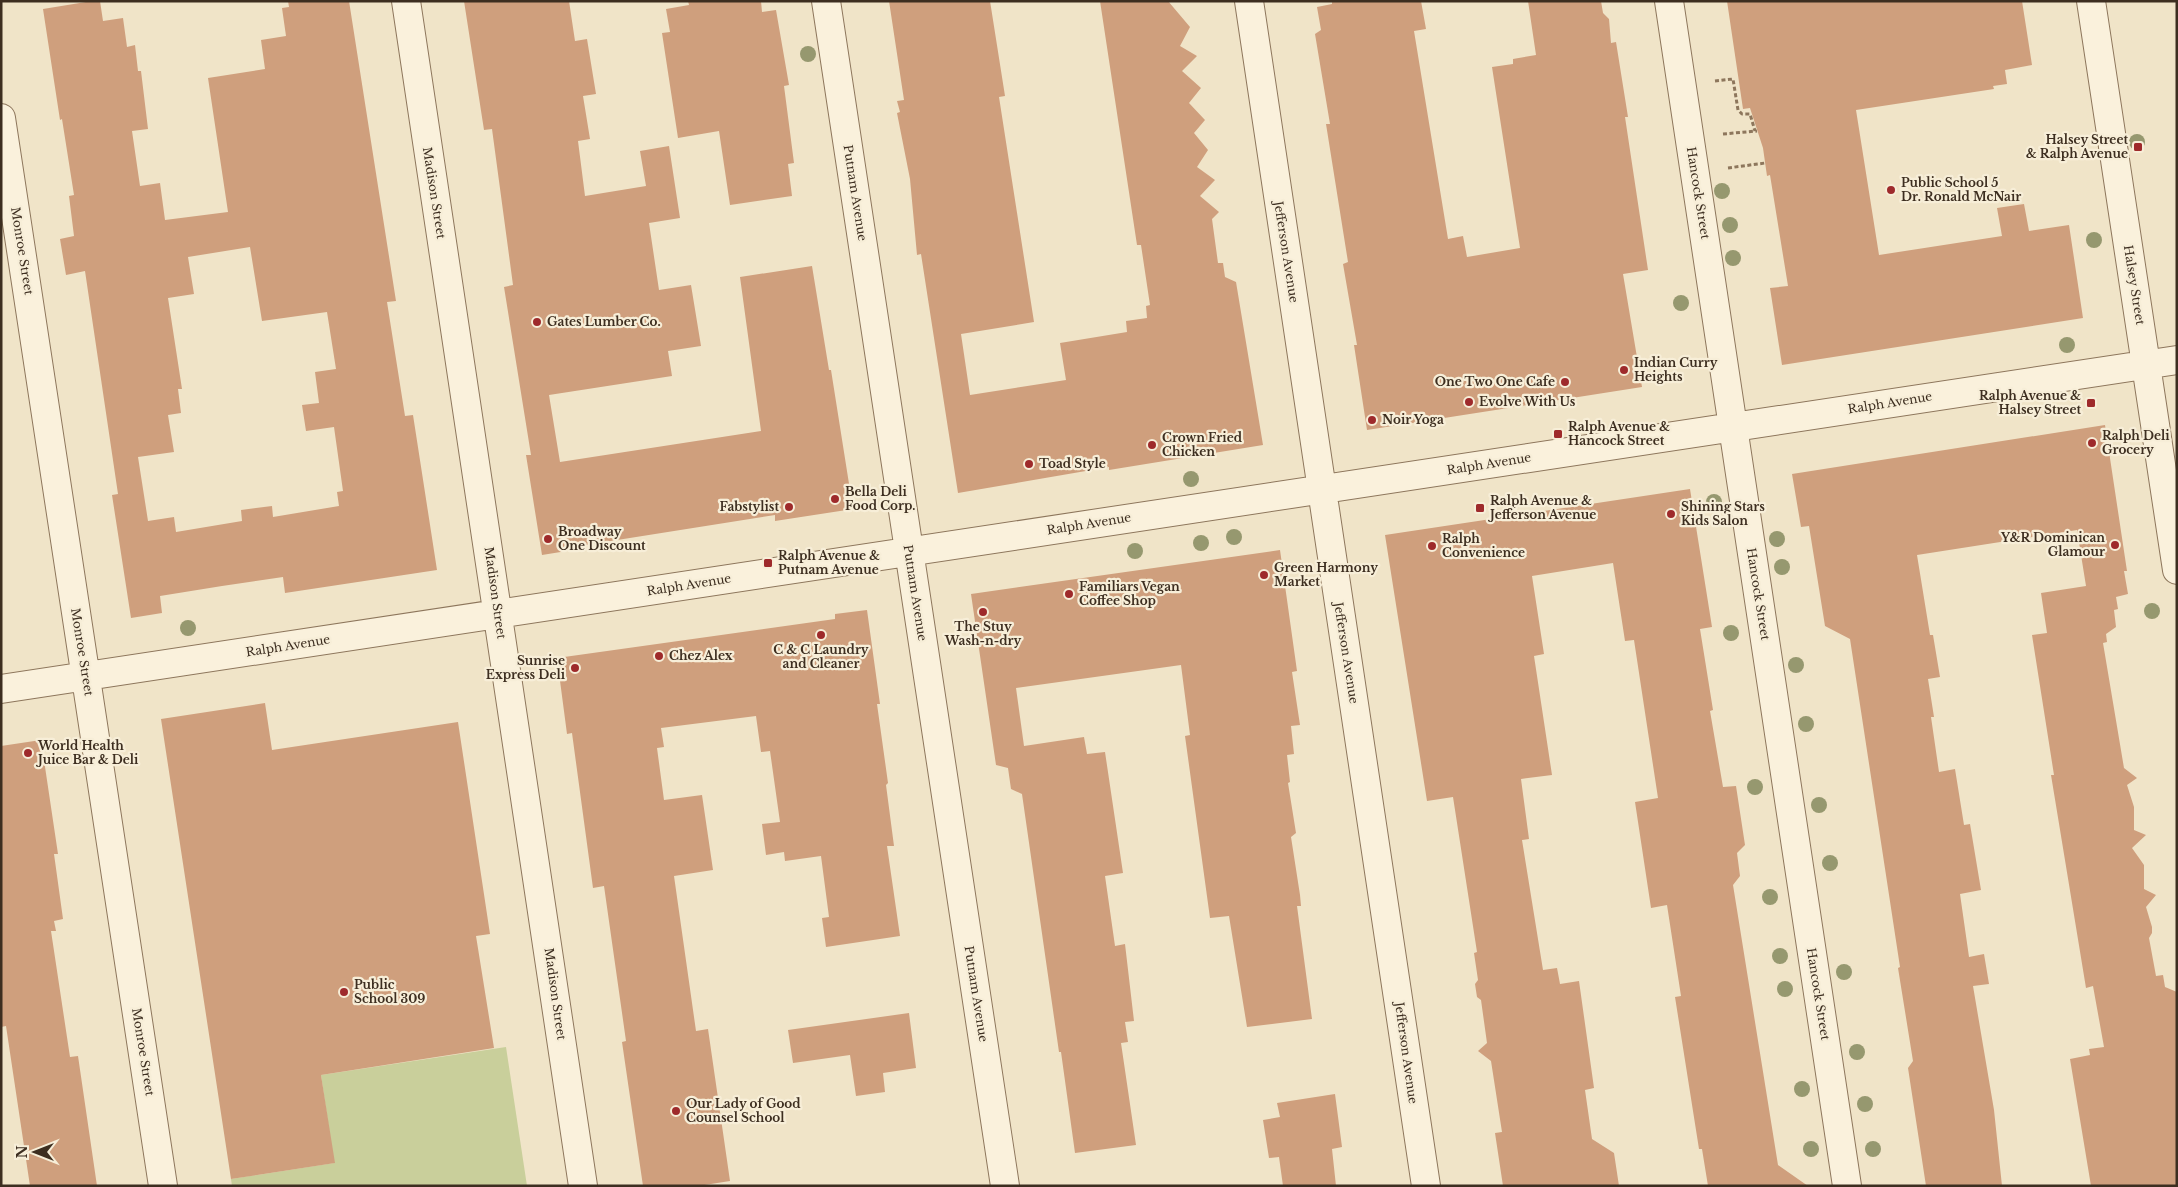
<svg xmlns="http://www.w3.org/2000/svg" width="2178" height="1187" viewBox="0 0 2178 1187" font-family="'Libre Baskerville',serif">
  <style>
    .green { fill: #c9cf9b }
    .building { fill: #cf9f7d; fill-rule: evenodd }
    .lines { fill: none; stroke-linecap: round; stroke-linejoin: round }
    .minor-casing { stroke: #8d765c; stroke-width: 30 }
    .path { stroke: #8d765c; stroke-width: 3; stroke-dasharray: 4 2.5; stroke-linecap: butt }
    .minor { stroke: #faf1dc; stroke-width: 28 }
    .tree { fill: #96986f }
    .poi-dot { fill: #9e2a2b; stroke: #f7eed8; stroke-width: 2 }
    .labels { text-anchor: middle; stroke-width: 4.5; stroke-linejoin: round; paint-order: stroke }
    .poi-label { font-size: 12px; font-weight: bold; fill: #3d2e20; stroke: #f7eed8; text-anchor: start }
    .street-label { font-size: 12px; fill: #3d2e20; stroke: #f7eed8 }
  </style>
  <rect width="100%" height="100%" fill="#f0e4c8"/>
  <!-- green -->
  <path class="green" d="M 506,1047 L 527,1186 L 232,1186 L 231,1179 L 334,1163 L 321,1075 Z"/>
  <!-- building -->
  <path class="building" d="M 92,1 L 100,1 L 103,21 L 123,18 L 127,47 L 135,45 L 138,71 L 141,71 L 148,129 L 132,131 L 140,186 L 160,183 L 165,220 L 228,212 L 208,78 L 265,69 L 261,40 L 286,36 L 282,8 L 289,7 L 288,1 L 349,1 L 396,301 L 387,302 L 405,416 L 413,415 L 437,570 L 285,593 L 283,577 L 222,586 L 160,596 L 162,613 L 131,618 L 112,495 L 118,494 L 85,271 L 66,275 L 60,239 L 74,236 L 69,196 L 74,195 L 62,119 L 60,120 L 43,9 ZM 250,247 L 262,321 L 327,312 L 336,369 L 315,372 L 319,403 L 302,405 L 306,431 L 334,427 L 343,491 L 337,492 L 339,506 L 273,517 L 272,506 L 241,510 L 242,521 L 176,532 L 174,517 L 148,521 L 138,457 L 174,452 L 168,415 L 181,413 L 178,389 L 182,389 L 168,298 L 194,294 L 188,257 Z
    M 464,1 L 569,1 L 575,41 L 587,39 L 596,94 L 583,96 L 590,139 L 578,141 L 585,196 L 646,186 L 640,151 L 669,146 L 680,218 L 649,223 L 659,290 L 691,285 L 701,346 L 668,351 L 672,376 L 549,395 L 560,462 L 761,431 L 740,277 L 812,266 L 829,370 L 831,370 L 853,509 L 775,521 L 775,515 L 573,547 L 573,550 L 542,555 L 526,455 L 531,455 L 504,287 L 513,285 L 492,129 L 484,130 Z
    M 688,1 L 761,1 L 762,12 L 776,10 L 789,85 L 784,86 L 794,163 L 788,164 L 792,196 L 730,205 L 719,131 L 678,138 L 662,33 L 670,32 L 666,9 L 689,5 Z
    M 889,1 L 990,1 L 1005,96 L 999,97 L 1034,322 L 961,334 L 970,395 L 1066,380 L 1060,343 L 1127,332 L 1126,321 L 1147,318 L 1146,306 L 1150,305 L 1141,245 L 1137,245 L 1100,1 L 1168,1 L 1190,27 L 1180,46 L 1197,56 L 1182,71 L 1201,88 L 1189,103 L 1205,120 L 1194,133 L 1208,150 L 1197,167 L 1215,180 L 1200,196 L 1219,212 L 1212,219 L 1218,263 L 1223,263 L 1225,277 L 1236,282 L 1263,445 L 1109,470 L 1109,467 L 958,493 L 921,254 L 917,255 L 910,179 L 897,113 L 900,112 L 897,101 L 904,100 Z
    M 1332,1 L 1421,1 L 1426,29 L 1414,31 L 1448,239 L 1463,236 L 1467,257 L 1520,248 L 1492,67 L 1513,64 L 1513,59 L 1536,55 L 1528,1 L 1601,1 L 1603,13 L 1609,19 L 1611,43 L 1616,42 L 1628,117 L 1625,117 L 1648,270 L 1623,274 L 1642,387 L 1367,430 L 1354,345 L 1357,345 L 1343,264 L 1348,262 L 1326,124 L 1330,124 L 1315,34 L 1321,30 L 1317,7 L 1332,4 Z
    M 1727,1 L 2022,1 L 2032,65 L 2005,70 L 2007,84 L 1993,86 L 1994,89 L 1856,110 L 1879,255 L 2002,236 L 1997,208 L 2024,204 L 2029,231 L 2069,225 L 2083,318 L 1782,365 L 1770,288 L 1788,286 L 1770,175 L 1767,176 L 1763,148 L 1750,108 L 1743,109 Z
    M 2105,425 L 2127,571 L 2124,571 L 2128,594 L 2116,597 L 2118,609 L 2114,610 L 2116,627 L 2106,634 L 2107,642 L 2103,643 L 2124,768 L 2137,778 L 2127,785 L 2134,807 L 2134,830 L 2146,835 L 2132,848 L 2144,865 L 2144,889 L 2156,895 L 2146,907 L 2152,927 L 2152,933 L 2149,938 L 2156,976 L 2163,975 L 2165,987 L 2177,992 L 2177,1186 L 2091,1186 L 2070,1059 L 2090,1055 L 2089,1049 L 2104,1047 L 2093,986 L 2086,988 L 2051,775 L 2054,775 L 2032,635 L 2047,633 L 2041,593 L 2086,586 L 2077,530 L 1917,555 L 1930,635 L 1933,635 L 1940,677 L 1928,679 L 1934,717 L 1931,717 L 1939,772 L 1955,769 L 1964,825 L 1970,824 L 1981,890 L 1960,894 L 1969,957 L 1984,954 L 1989,984 L 1973,986 L 1994,1110 L 2002,1186 L 1926,1186 L 1908,1068 L 1913,1061 L 1898,968 L 1900,967 L 1850,639 L 1825,626 L 1809,526 L 1801,527 L 1792,474 Z
    M 1690,489 L 1712,627 L 1700,629 L 1713,710 L 1710,711 L 1723,787 L 1736,786 L 1745,845 L 1737,853 L 1740,876 L 1733,885 L 1778,1165 L 1808,1186 L 1708,1186 L 1702,1149 L 1699,1149 L 1675,997 L 1681,996 L 1667,905 L 1651,908 L 1635,802 L 1658,798 L 1634,640 L 1625,641 L 1613,563 L 1532,576 L 1544,654 L 1534,656 L 1552,775 L 1521,779 L 1529,839 L 1522,840 L 1543,970 L 1557,968 L 1560,984 L 1579,981 L 1594,1088 L 1585,1090 L 1592,1139 L 1614,1153 L 1619,1186 L 1503,1186 L 1495,1133 L 1502,1132 L 1491,1061 L 1478,1051 L 1487,1043 L 1481,1000 L 1477,997 L 1475,984 L 1478,980 L 1474,953 L 1477,952 L 1453,797 L 1427,801 L 1385,535 Z
    M 1280,550 L 1297,671 L 1292,672 L 1300,725 L 1291,726 L 1294,754 L 1287,755 L 1290,782 L 1288,783 L 1296,833 L 1291,837 L 1300,895 L 1301,906 L 1297,906 L 1312,1019 L 1247,1027 L 1229,916 L 1210,918 L 1185,736 L 1190,735 L 1181,665 L 1016,688 L 1024,746 L 1084,737 L 1087,754 L 1105,752 L 1123,873 L 1105,876 L 1115,946 L 1125,944 L 1134,1021 L 1125,1022 L 1128,1042 L 1121,1043 L 1136,1145 L 1075,1153 L 1061,1052 L 1059,1052 L 1022,794 L 1011,789 L 1008,768 L 996,765 L 971,594 Z
    M 867,610 L 880,704 L 877,704 L 888,783 L 886,785 L 894,846 L 887,846 L 900,936 L 826,947 L 822,918 L 829,917 L 821,856 L 785,861 L 784,852 L 766,855 L 762,824 L 780,822 L 770,751 L 761,752 L 756,716 L 661,728 L 664,747 L 657,748 L 664,800 L 702,795 L 713,870 L 674,876 L 696,1031 L 708,1029 L 730,1181 L 698,1186 L 643,1186 L 622,1042 L 626,1041 L 604,886 L 593,888 L 572,733 L 567,734 L 557,658 L 835,619 L 835,614 Z
    M 265,703 L 272,750 L 458,722 L 490,934 L 476,936 L 494,1048 L 321,1075 L 335,1163 L 231,1179 L 161,719 Z
    M 41,740 L 58,854 L 54,854 L 63,919 L 54,921 L 56,931 L 51,931 L 70,1057 L 78,1056 L 97,1186 L 30,1186 L 6,1026 L 1,1027 L 1,746 Z
    M 909,1013 L 916,1068 L 883,1073 L 885,1092 L 856,1096 L 850,1055 L 793,1063 L 788,1030 Z
    M 1335,1094 L 1342,1147 L 1332,1149 L 1336,1186 L 1283,1186 L 1279,1157 L 1269,1158 L 1263,1120 L 1280,1117 L 1277,1103 Z"/>
  <g class="lines">
    <!-- minor casing -->
    <g class="minor-casing">
      <path id="minor" d="M 406,1 L 583,1186
        M 826,1 L 1005,1186
        M 1249,1 L 1426,1186
        M 1669,1 L 1847,1186
        M 2091,1 L 2177,570
        M 1,118 L 163,1186
        M 1,689 L 2177,360"/>
    </g>
    <!-- path -->
    <path class="path" d="M 1715,81 L 1733,79 L 1738,110 L 1742,114 L 1750,114 L 1755,131
      M 1723,134 L 1757,131
      M 1728,168 L 1765,163"/>
    <!-- minor -->
    <use href="#minor" class="minor"/>
  </g>
  <!-- trees -->
  <g class="tree">
    <circle cx="808" cy="54" r="8"/>
    <circle cx="2137" cy="142" r="8"/>
    <circle cx="1722" cy="191" r="8"/>
    <circle cx="1730" cy="225" r="8"/>
    <circle cx="2094" cy="240" r="8"/>
    <circle cx="1733" cy="258" r="8"/>
    <circle cx="1681" cy="303" r="8"/>
    <circle cx="2067" cy="345" r="8"/>
    <circle cx="1191" cy="479" r="8"/>
    <circle cx="1714" cy="502" r="8"/>
    <circle cx="1234" cy="537" r="8"/>
    <circle cx="1777" cy="539" r="8"/>
    <circle cx="1201" cy="543" r="8"/>
    <circle cx="1135" cy="551" r="8"/>
    <circle cx="1782" cy="567" r="8"/>
    <circle cx="2152" cy="611" r="8"/>
    <circle cx="188" cy="628" r="8"/>
    <circle cx="1731" cy="633" r="8"/>
    <circle cx="1796" cy="665" r="8"/>
    <circle cx="1806" cy="724" r="8"/>
    <circle cx="1755" cy="787" r="8"/>
    <circle cx="1819" cy="805" r="8"/>
    <circle cx="1830" cy="863" r="8"/>
    <circle cx="1770" cy="897" r="8"/>
    <circle cx="1780" cy="956" r="8"/>
    <circle cx="1844" cy="972" r="8"/>
    <circle cx="1785" cy="989" r="8"/>
    <circle cx="1857" cy="1052" r="8"/>
    <circle cx="1802" cy="1089" r="8"/>
    <circle cx="1865" cy="1104" r="8"/>
    <circle cx="1811" cy="1149" r="8"/>
    <circle cx="1873" cy="1149" r="8"/>
  </g>
  <!-- markers -->
  <g class="poi-dot">
    <rect x="2133" y="142" width="10" height="10" rx="2.5"/>
    <circle cx="1891" cy="190" r="5"/>
    <circle cx="537" cy="322" r="5"/>
    <circle cx="1624" cy="370" r="5"/>
    <circle cx="1565" cy="382" r="5"/>
    <circle cx="1469" cy="402" r="5"/>
    <rect x="2086" y="398" width="10" height="10" rx="2.5"/>
    <circle cx="1372" cy="420" r="5"/>
    <rect x="1553" y="429" width="10" height="10" rx="2.5"/>
    <circle cx="2092" cy="443" r="5"/>
    <circle cx="1152" cy="445" r="5"/>
    <circle cx="1029" cy="464" r="5"/>
    <circle cx="835" cy="499" r="5"/>
    <circle cx="789" cy="507" r="5"/>
    <rect x="1475" y="503" width="10" height="10" rx="2.5"/>
    <circle cx="1671" cy="514" r="5"/>
    <circle cx="548" cy="539" r="5"/>
    <circle cx="2115" cy="545" r="5"/>
    <circle cx="1432" cy="546" r="5"/>
    <rect x="763" y="558" width="10" height="10" rx="2.5"/>
    <circle cx="1264" cy="575" r="5"/>
    <circle cx="1069" cy="594" r="5"/>
    <circle cx="983" cy="612" r="5"/>
    <circle cx="821" cy="635" r="5"/>
    <circle cx="659" cy="656" r="5"/>
    <circle cx="575" cy="668" r="5"/>
    <circle cx="28" cy="753" r="5"/>
    <circle cx="344" cy="992" r="5"/>
    <circle cx="676" cy="1111" r="5"/>
  </g>
  <g class="labels">
    <!-- poi labels -->
    <g class="poi-label">
      <text x="2128" y="144" text-anchor="end">Halsey Street<tspan x="2128" dy="14">&amp; Ralph Avenue</tspan></text>
      <text x="1901" y="187">Public School 5<tspan x="1901" dy="14">Dr. Ronald McNair</tspan></text>
      <text x="547" y="326">Gates Lumber Co.</text>
      <text x="1634" y="367">Indian Curry<tspan x="1634" dy="14">Heights</tspan></text>
      <text x="1555" y="386" text-anchor="end">One Two One Cafe</text>
      <text x="2081" y="400" text-anchor="end">Ralph Avenue &amp;<tspan x="2081" dy="14">Halsey Street</tspan></text>
      <text x="1479" y="406">Evolve With Us</text>
      <text x="1382" y="424">Noir Yoga</text>
      <text x="1568" y="431">Ralph Avenue &amp;<tspan x="1568" dy="14">Hancock Street</tspan></text>
      <text x="2102" y="440">Ralph Deli<tspan x="2102" dy="14">Grocery</tspan></text>
      <text x="1162" y="442">Crown Fried<tspan x="1162" dy="14">Chicken</tspan></text>
      <text x="1039" y="468">Toad Style</text>
      <text x="845" y="496">Bella Deli<tspan x="845" dy="14">Food Corp.</tspan></text>
      <text x="1490" y="505">Ralph Avenue &amp;<tspan x="1490" dy="14">Jefferson Avenue</tspan></text>
      <text x="779" y="511" text-anchor="end">Fabstylist</text>
      <text x="1681" y="511">Shining Stars<tspan x="1681" dy="14">Kids Salon</tspan></text>
      <text x="558" y="536">Broadway<tspan x="558" dy="14">One Discount</tspan></text>
      <text x="2105" y="542" text-anchor="end">Y&amp;R Dominican<tspan x="2105" dy="14">Glamour</tspan></text>
      <text x="1442" y="543">Ralph<tspan x="1442" dy="14">Convenience</tspan></text>
      <text x="778" y="560">Ralph Avenue &amp;<tspan x="778" dy="14">Putnam Avenue</tspan></text>
      <text x="1274" y="572">Green Harmony<tspan x="1274" dy="14">Market</tspan></text>
      <text x="1079" y="591">Familiars Vegan<tspan x="1079" dy="14">Coffee Shop</tspan></text>
      <text x="983" y="631" text-anchor="middle">The Stuy<tspan x="983" dy="14">Wash-n-dry</tspan></text>
      <text x="821" y="654" text-anchor="middle">C &amp; C Laundry<tspan x="821" dy="14">and Cleaner</tspan></text>
      <text x="669" y="660">Chez Alex</text>
      <text x="565" y="665" text-anchor="end">Sunrise<tspan x="565" dy="14">Express Deli</tspan></text>
      <text x="38" y="750">World Health<tspan x="38" dy="14">Juice Bar &amp; Deli</tspan></text>
      <text x="354" y="989">Public<tspan x="354" dy="14">School 309</tspan></text>
      <text x="686" y="1108">Our Lady of Good<tspan x="686" dy="14">Counsel School</tspan></text>
    </g>
    <!-- street labels -->
    <g class="street-label">
      <text transform="translate(434 193) rotate(81)" y="4">Madison Street</text>
      <text transform="translate(855 193) rotate(81)" y="4">Putnam Avenue</text>
      <text transform="translate(1698 193) rotate(81)" y="4">Hancock Street</text>
      <text transform="translate(22 251) rotate(81)" y="4">Monroe Street</text>
      <text transform="translate(1286 252) rotate(81)" y="4">Jefferson Avenue</text>
      <text transform="translate(2134 285) rotate(81)" y="4">Halsey Street</text>
      <text transform="translate(1890 403) rotate(-9)" y="4">Ralph Avenue</text>
      <text transform="translate(1489 464) rotate(-9)" y="4">Ralph Avenue</text>
      <text transform="translate(1089 524) rotate(-9)" y="4">Ralph Avenue</text>
      <text transform="translate(689 585) rotate(-9)" y="4">Ralph Avenue</text>
      <text transform="translate(495 593) rotate(82)" y="4">Madison Street</text>
      <text transform="translate(915 593) rotate(81)" y="4">Putnam Avenue</text>
      <text transform="translate(1758 594) rotate(81)" y="4">Hancock Street</text>
      <text transform="translate(288 646) rotate(-9)" y="4">Ralph Avenue</text>
      <text transform="translate(82 652) rotate(81)" y="4">Monroe Street</text>
      <text transform="translate(1346 653) rotate(81)" y="4">Jefferson Avenue</text>
      <text transform="translate(555 994) rotate(82)" y="4">Madison Street</text>
      <text transform="translate(976 994) rotate(81)" y="4">Putnam Avenue</text>
      <text transform="translate(1818 994) rotate(81)" y="4">Hancock Street</text>
      <text transform="translate(143 1052) rotate(81)" y="4">Monroe Street</text>
      <text transform="translate(1406 1053) rotate(82)" y="4">Jefferson Avenue</text>
    </g>
  </g>
  <!-- border -->
  <rect width="2178" height="1187" fill="none" stroke="#3d2e20" stroke-width="5"/>
  <!-- north arrow -->
  <g transform="translate(35 1152) rotate(270)" stroke="#f7eed8" stroke-width="4" paint-order="stroke">
  <path d="M0-4L9 19L0 12L-9 19Z" fill="#3d2e20"/>
  <text y="-8" font-size="14" font-weight="bold" text-anchor="middle" fill="#3d2e20">N</text>
  </g>
</svg>
